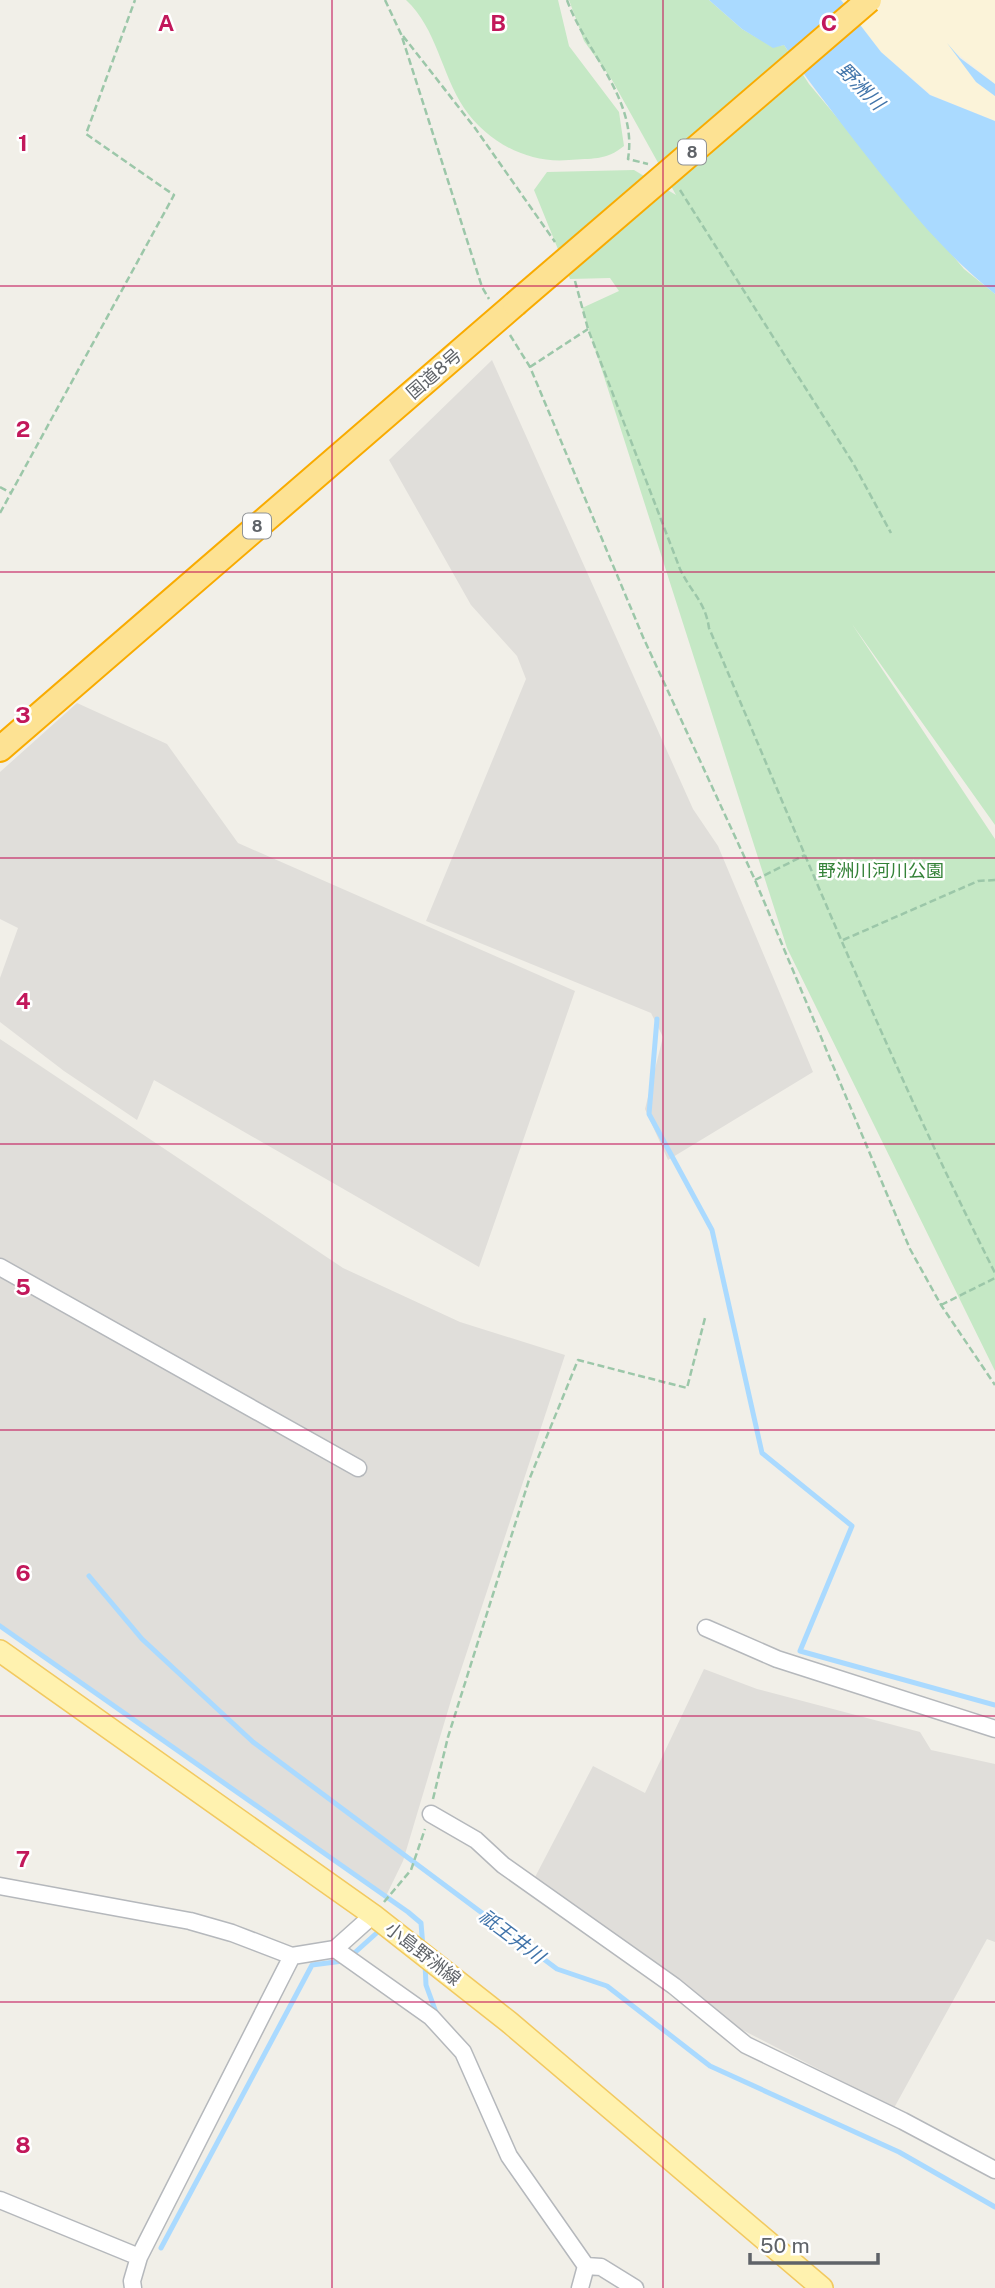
<svg xmlns="http://www.w3.org/2000/svg" width="995" height="2288" viewBox="0 0 995 2288" font-family="'Public Sans','Noto Sans JP',sans-serif">
  <style>
    .industrial { fill: #e0deda }
    .green { fill: #c5e8c5 }
    .sand { fill: #fbf3d9 }
    .water { fill: #aadaff }
    .lines { fill: none; stroke-linecap: round; stroke-linejoin: round }
    .stream { stroke: #aadaff; stroke-width: 5 }
    .minor-casing { stroke: #b5b8bc; stroke-width: 19 }
    .major-casing { stroke: #f2c960; stroke-width: 24 }
    .highway-casing { stroke: #f9ab00; stroke-width: 28 }
    .path { stroke: #9cc7a9; stroke-width: 2.5; stroke-dasharray: 7 3.5; stroke-linecap: butt }
    .minor { stroke: #fff; stroke-width: 16 }
    .major { stroke: #fff2af; stroke-width: 21 }
    .highway { stroke: #fde293; stroke-width: 24 }
    .highway-bridge-casing { stroke: #f9ab00; stroke-width: 28; stroke-linecap: butt }
    .highway-bridge { stroke: #fde293; stroke-width: 24 }
    .grid { fill: none; stroke: #c2185b; stroke-width: 2; stroke-opacity: 0.55 }
    .labels { text-anchor: middle; stroke-width: 5; stroke-linejoin: round; paint-order: stroke }
    .shield { fill: #fff; stroke: #8f9295; stroke-width: 2 }
    .shield-label { font-size: 16px; font-weight: bold; fill: #5f6368 }
    .street-label { font-size: 18px; fill: #5f6368; stroke: #fff }
    .park-label { font-size: 18px; fill: #348238; stroke: #fff }
    .water-label { font-size: 19px; font-style: italic; fill: #4174aa; stroke: #fff }
    .grid-label { font-size: 23px; text-anchor: middle; font-weight: bold; fill: #c2185b; stroke: #fff; stroke-width: 5; stroke-linejoin: round; paint-order: stroke }
  </style>
  <rect width="100%" height="100%" fill="#f1efe8"/>
  <!-- industrial -->
  <path class="industrial" d="M 492,360 L 693,809 L 718,846 L 813,1072 L 668,1160 L 645,1109 L 663,1037 L 651,1013 L 426,921 L 526,679 L 517,656 L 471,605 L 389,460 Z
    M 77,703 L 167,744 L 238,843 L 575,991 L 479,1267 L 154,1080 L 137,1120 L 64,1071 L 0,1022 L 0,978 L 18,928 L 0,919 L 0,772 Z
    M 0,1039 L 343,1268 L 460,1322 L 565,1355 L 452,1697 L 403,1861 L 386,1896 L 0,1624 Z
    M 704,1669 L 757,1689 L 920,1732 L 931,1750 L 995,1764 L 995,1942 L 987,1939 L 894,2108 L 725,2021 L 533,1881 L 593,1766 L 645,1793 Z"/>
  <!-- green -->
  <path class="green" d="M 406,0 L 558,0 L 569,46 L 619,112 L 624,146 C 606,161 591,158 569,160 C 528,164 487,142 464,108 C 441,73 437,29 406,0 Z
    M 569,0 L 709,0 L 742,29 L 773,47 L 784,45 L 809,84 L 964,269 L 995,294 L 995,825 L 852,624 L 995,839 L 995,1371 L 787,948 L 582,308 L 619,291 L 610,278 L 570,279 L 534,190 L 547,172 L 634,170 L 676,195 L 612,80 L 584,41 Z"/>
  <!-- sand -->
  <path class="sand" d="M 841,0 L 995,0 L 995,84 L 955,52 L 976,82 L 995,96 L 995,121 L 931,95 L 881,52 Z"/>
  <!-- water -->
  <path class="water" d="M 709,0 L 841,0 L 881,52 L 930,95 L 995,121 L 995,294 C 940,250 897,195 854,140 C 830,108 806,79 784,45 L 773,48 L 742,29 Z
    M 947,43 L 960,58 L 995,84 L 995,96 L 976,82 Z"/>
  <g class="lines">
    <!-- stream -->
    <path class="stream" d="M 657,1019 L 649,1114 L 712,1230 L 762,1453 L 852,1526 L 800,1651 L 995,1705
      M 89,1576 L 142,1639 L 253,1742 L 557,1969 L 607,1986 L 710,2066 L 899,2152 L 995,2207
      M 0,1626 L 408,1912 L 421,1923 L 423,1947
      M 351,1956 L 380,1930
      M 425,1964 L 426,1985 L 437,2015
      M 161,2248 L 312,1965 L 343,1961"/>
    <!-- minor casing -->
    <g class="minor-casing">
      <path id="minor" d="M 0,1267 L 358,1468
        M 706,1628 L 777,1659 L 995,1729
        M 431,1814 L 476,1840 L 503,1865 L 674,1986 L 746,2045 L 903,2121 L 995,2170
        M 0,1886 L 190,1921 L 232,1933 L 292,1956 L 335,1949 L 373,1915
        M 335,1949 L 431,2017 L 463,2052 L 509,2156 L 586,2266
        M 0,2200 L 139,2257
        M 133,2288 L 132,2281 L 139,2257 L 292,1956
        M 580,2288 L 586,2266 L 601,2267 L 635,2288"/>
    </g>
    <!-- major casing -->
    <g class="major-casing">
      <path id="major" d="M 0,1651 L 373,1915 L 509,2022 L 822,2288"/>
    </g>
    <!-- highway casing -->
    <g class="highway-casing">
      <path id="highway" d="M 0,749 L 515,304"/>
    </g>
    <!-- path -->
    <path class="path" d="M 385,0 L 401,34 L 482,287 L 489,299
      M 567,0 C 586,53 638,99 628,159 L 648,164
      M 403,36 L 475,128 L 555,242
      M 680,190 L 853,463 L 891,533
      M 575,281 L 588,329 L 680,569 C 692,594 705,601 709,628 C 801,844 889,1063 995,1273
      M 510,335 L 530,367 L 643,637 L 755,880 L 910,1249 L 941,1305 L 995,1385
      M 530,367 L 588,329
      M 0,487 L 11,493
      M 0,513 L 174,195 L 86,134 L 135,0
      M 755,880 L 805,855
      M 843,940 L 978,881 L 995,880
      M 941,1305 L 995,1278
      M 433,1799 L 448,1737 L 529,1480 L 578,1360 L 687,1388 L 705,1318
      M 384,1902 L 411,1870 L 425,1829"/>
    <!-- minor -->
    <use href="#minor" class="minor"/>
    <!-- major -->
    <use href="#major" class="major"/>
    <!-- highway -->
    <use href="#highway" class="highway"/>
    <!-- highway-bridge casing -->
    <g class="highway-bridge-casing">
      <path id="highway-bridge" d="M 515,304 L 869,0"/>
    </g>
    <!-- highway-bridge -->
    <use href="#highway-bridge" class="highway-bridge"/>
  </g>
  <!-- grid -->
  <path class="grid" d="M 332,0 L 332,2288M 663,0 L 663,2288M 0,286 L 995,286M 0,572 L 995,572M 0,858 L 995,858M 0,1144 L 995,1144M 0,1430 L 995,1430M 0,1716 L 995,1716M 0,2002 L 995,2002"/>
  <g class="labels">
    <!-- shield labels -->
    <g class="shield">
      <rect x="678" y="139.5" width="28" height="25" rx="5"/>
      <rect x="243" y="513.5" width="28" height="25" rx="5"/>
    </g>
    <g class="shield-label">
      <text x="692" y="158">8</text>
      <text x="257" y="532">8</text>
    </g>
    <!-- street labels -->
    <g class="street-label">
      <text transform="translate(434 374) rotate(-41)" y="6">国道8号</text>
      <text transform="translate(423 1954) rotate(38)" y="6">小島野洲線</text>
    </g>
    <!-- park labels -->
    <g class="park-label">
      <text x="881" y="877">野洲川河川公園</text>
    </g>
    <!-- water labels -->
    <g class="water-label">
      <text transform="translate(861 86) rotate(45)" y="7">野洲川</text>
      <text transform="translate(512 1936) rotate(37)" y="7">祇王井川</text>
    </g>
  </g>
  <g class="grid-label">
    <text x="166" y="31">A</text>
    <text x="498" y="31">B</text>
    <text x="829" y="31">C</text>
    <text x="23" y="151">1</text>
    <text x="23" y="437">2</text>
    <text x="23" y="723">3</text>
    <text x="23" y="1009">4</text>
    <text x="23" y="1295">5</text>
    <text x="23" y="1581">6</text>
    <text x="23" y="1867">7</text>
    <text x="23" y="2153">8</text>
  </g>
  <!-- scale -->
  <path d="M750 2253v10h128v-10" fill="none" stroke="#5f6368" stroke-width="3.5"/>
  <text x="760" y="2253" font-size="21" fill="#5f6368" stroke="#ffffff" stroke-width="5" paint-order="stroke">50 m</text>
</svg>
